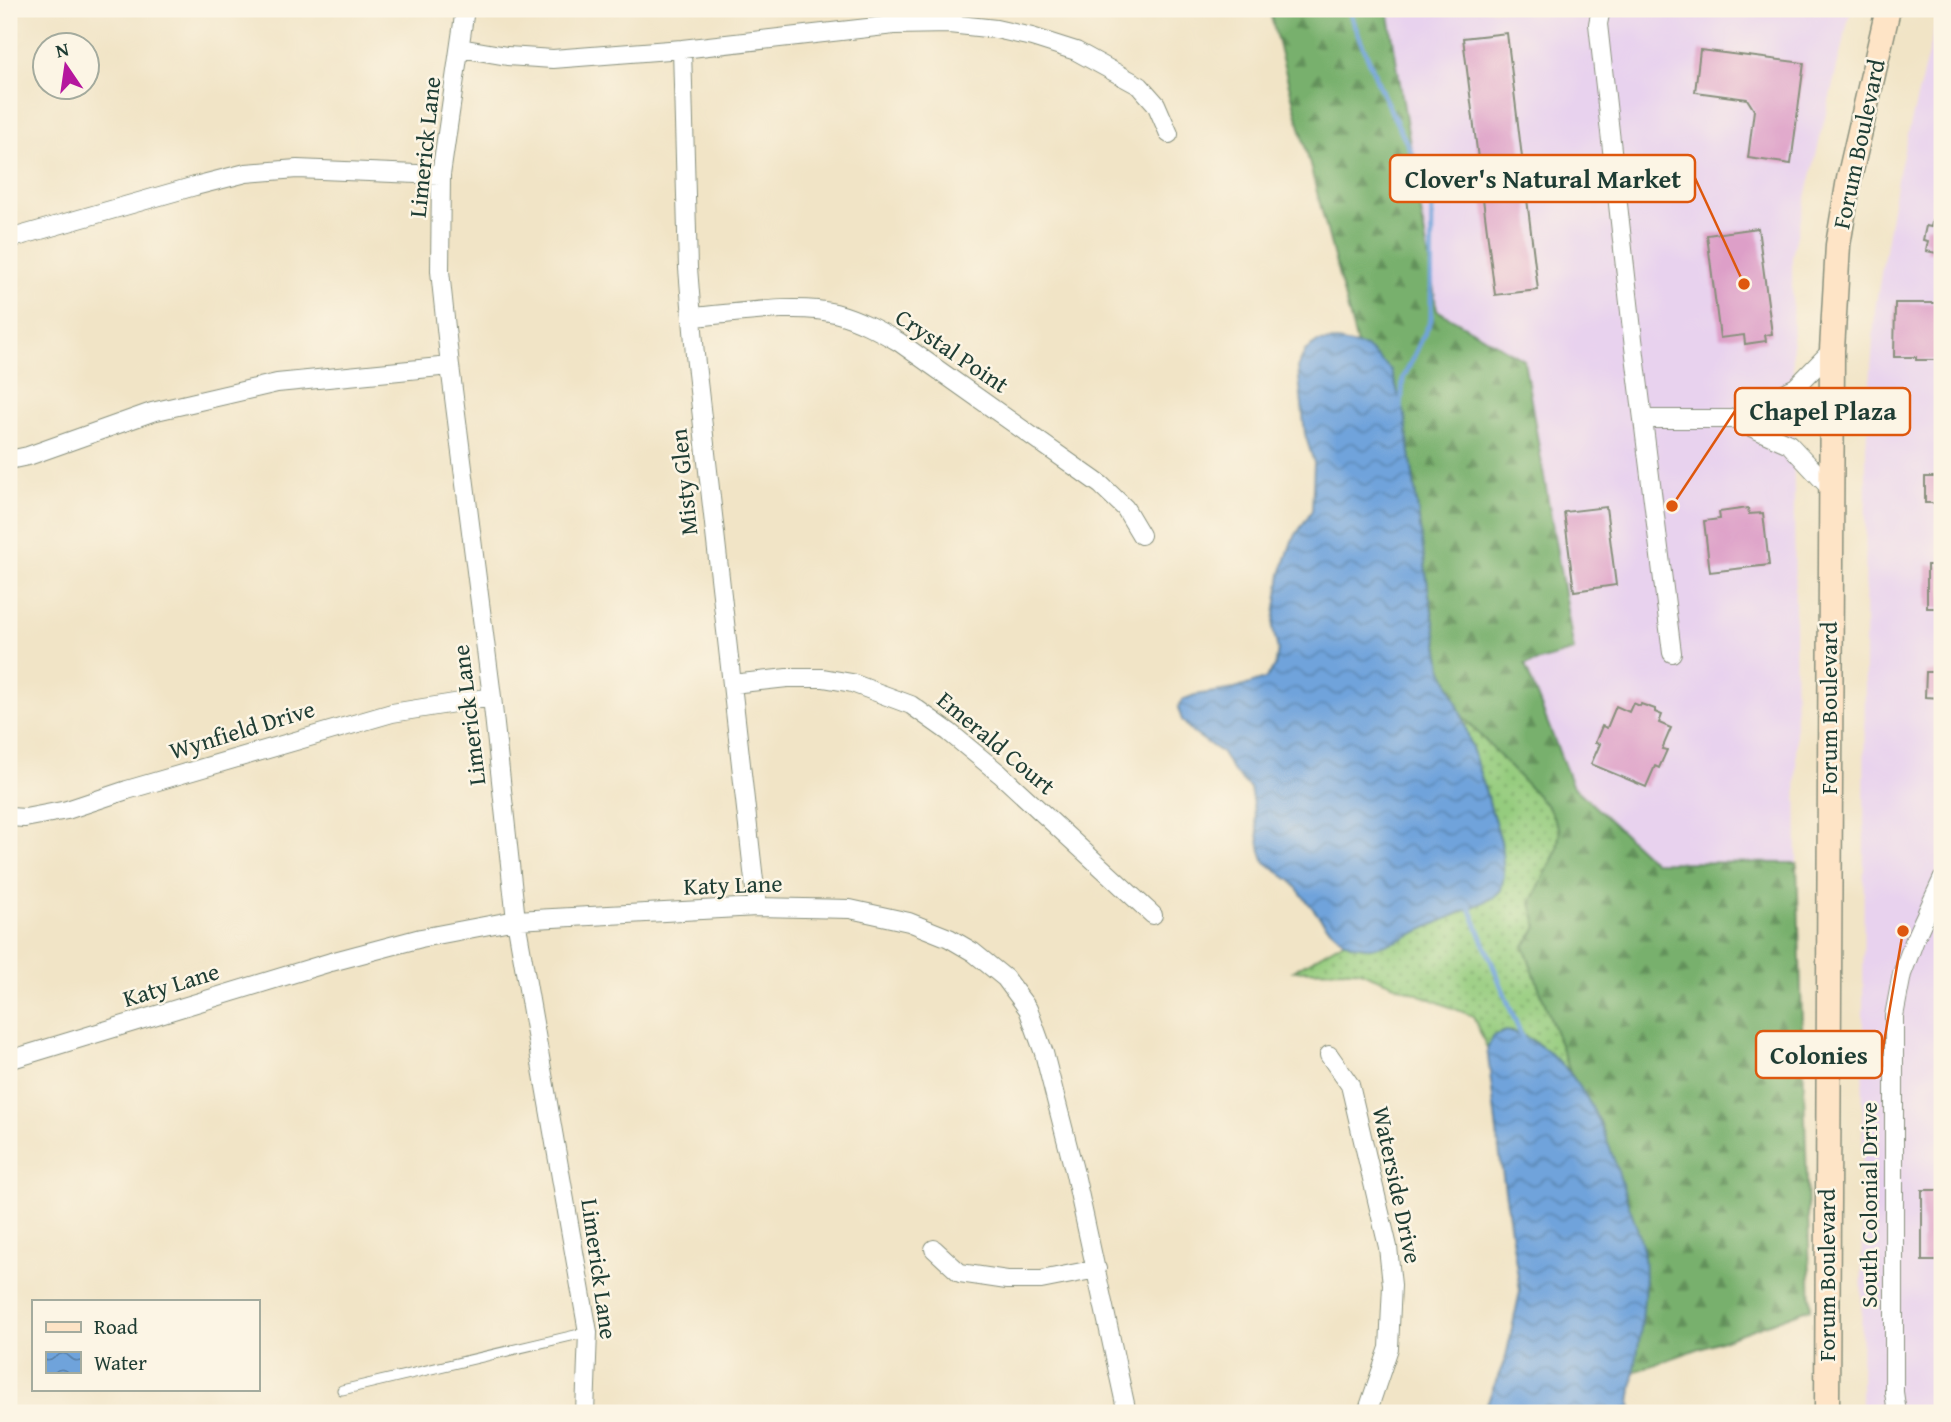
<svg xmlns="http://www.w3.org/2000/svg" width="1951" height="1422" viewBox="0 0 1951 1422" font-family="'Gentium Book Plus',serif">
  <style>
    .built { fill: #e8d2ee }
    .grass { fill: url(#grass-dots); stroke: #5a8459; stroke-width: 2 }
    .forest { fill: url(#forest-firs); stroke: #4c7650; stroke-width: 2 }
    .water { fill: url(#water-waves); stroke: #477088; stroke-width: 2 }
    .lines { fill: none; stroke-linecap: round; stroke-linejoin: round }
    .stream { stroke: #6fa3db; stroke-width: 5 }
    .building { fill: #dd9fc8 }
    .lane-casing { stroke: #88907d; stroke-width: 11 }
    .street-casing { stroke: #88907d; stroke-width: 20 }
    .secondary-casing { stroke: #88907d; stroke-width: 27 }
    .lane { stroke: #fff; stroke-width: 9 }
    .street { stroke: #fff; stroke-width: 18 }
    .secondary { stroke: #fee4c6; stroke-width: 24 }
    .labels { text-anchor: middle; stroke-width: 5; stroke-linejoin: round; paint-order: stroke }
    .street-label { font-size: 24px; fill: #1f3d34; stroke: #fcf5e5 }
    .leader { fill: none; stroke: #de580e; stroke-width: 2.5 }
    .callout-dot { fill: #de580e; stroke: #fcf5e5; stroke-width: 2.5 }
    .callout { fill: #fcf5e5; stroke: #de580e; stroke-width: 2.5 }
    .callout-label { font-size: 26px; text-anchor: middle; font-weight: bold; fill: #1f3d34 }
  </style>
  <defs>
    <pattern id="grass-dots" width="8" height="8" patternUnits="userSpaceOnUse" patternTransform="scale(1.75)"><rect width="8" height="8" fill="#95cc7e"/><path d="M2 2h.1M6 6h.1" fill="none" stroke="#79a768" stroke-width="1.8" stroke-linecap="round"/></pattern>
    <pattern id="forest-firs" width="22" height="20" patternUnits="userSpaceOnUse" patternTransform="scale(1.75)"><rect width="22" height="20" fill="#78b06d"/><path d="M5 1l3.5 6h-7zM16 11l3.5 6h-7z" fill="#62905a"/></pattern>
    <pattern id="water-waves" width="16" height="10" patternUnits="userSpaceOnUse" patternTransform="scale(1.75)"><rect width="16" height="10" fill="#6fa3db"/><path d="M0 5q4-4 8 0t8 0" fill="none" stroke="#5b86b2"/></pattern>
  </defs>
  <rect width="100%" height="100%" fill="#fcf5e5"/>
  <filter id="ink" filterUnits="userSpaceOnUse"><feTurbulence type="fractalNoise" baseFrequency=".0143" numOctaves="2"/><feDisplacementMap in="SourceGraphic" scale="14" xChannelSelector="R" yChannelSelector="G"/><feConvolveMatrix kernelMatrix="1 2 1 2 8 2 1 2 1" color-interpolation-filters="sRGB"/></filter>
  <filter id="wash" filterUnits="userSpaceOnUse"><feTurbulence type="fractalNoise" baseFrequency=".00686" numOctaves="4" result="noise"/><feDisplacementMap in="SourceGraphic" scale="28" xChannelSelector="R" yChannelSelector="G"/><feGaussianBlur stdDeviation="1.57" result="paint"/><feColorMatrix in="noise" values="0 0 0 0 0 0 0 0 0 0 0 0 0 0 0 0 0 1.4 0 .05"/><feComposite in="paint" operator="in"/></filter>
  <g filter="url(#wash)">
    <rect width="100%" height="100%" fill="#f1e4c6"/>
    <!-- built -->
    <path class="built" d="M 1388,9 L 1851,9 L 1792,256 L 1797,863 L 1654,862 L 1572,785 L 1525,665 L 1574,651 L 1524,360 L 1437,311 Z
      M 1939,9 L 1942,9 L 1942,1413 L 1861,1413 L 1866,448 L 1875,309 L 1897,179 Z"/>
    <!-- grass -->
    <path class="grass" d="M 1462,716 L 1548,807 L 1560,830 L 1557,850 L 1531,903 L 1538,927 L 1524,946 L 1570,1072 C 1555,1058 1520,1021 1497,1034 C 1492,1037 1490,1043 1487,1048 L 1473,1016 L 1357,970 L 1293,971 L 1344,941 L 1353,945 L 1397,941 L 1493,898 L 1500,890 L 1501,841 Z"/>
    <!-- forest -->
    <path class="forest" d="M 1269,9 L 1388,9 L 1437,310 L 1524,360 L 1574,651 L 1525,665 L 1572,785 L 1654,862 L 1797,863 L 1811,1308 L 1634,1372 L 1643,1307 L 1644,1253 L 1601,1124 L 1570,1072 L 1524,946 L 1538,927 L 1531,903 L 1557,850 L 1560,830 L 1548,807 L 1462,716 L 1442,667 L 1429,594 L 1405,416 L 1366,347 L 1357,345 Z"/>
    <!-- water -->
    <path class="water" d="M 1337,341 L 1366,347 L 1391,370 L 1405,416 L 1429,594 L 1442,667 L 1462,716 L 1501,841 L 1504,875 L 1501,890 L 1493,898 L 1397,941 L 1371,948 L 1353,945 L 1344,941 L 1326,925 L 1291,881 L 1265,862 L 1261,851 L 1250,788 L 1232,770 L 1222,753 L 1192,732 L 1182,720 L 1178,708 L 1182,700 L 1195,695 L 1235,689 L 1265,679 L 1275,667 L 1278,650 L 1273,629 L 1281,574 L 1292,541 L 1312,510 L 1314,463 L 1305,434 L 1298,368 L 1305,351 L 1318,342 Z
      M 1506,1031 C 1580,1049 1607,1135 1627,1200 C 1633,1217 1642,1238 1644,1256 C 1648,1305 1636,1355 1630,1404 L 1632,1413 L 1483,1413 L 1506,1357 L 1520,1291 L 1500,1157 L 1487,1048 L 1494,1036 Z"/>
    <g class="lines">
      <!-- stream -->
      <path class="stream" d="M 1348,9 L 1383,95 L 1432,194 L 1431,320 L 1403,379 L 1401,408
        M 1468,903 L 1523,1040"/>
    </g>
    <g id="blocks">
      <!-- building -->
      <path class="building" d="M 1507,33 L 1538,290 L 1495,295 L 1463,38 Z
        M 1700,50 L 1804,63 L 1791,164 L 1748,158 L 1754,110 L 1747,99 L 1695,92 Z
        M 1936,205 L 1942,205 L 1942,254 L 1926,251 L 1928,241 L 1923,240 L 1926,226 L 1931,227 Z
        M 1758,228 L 1772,334 L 1765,335 L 1766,341 L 1745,344 L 1744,335 L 1720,338 L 1707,235 Z
        M 1895,303 L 1942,303 L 1942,360 L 1916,360 L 1916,357 L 1894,357 Z
        M 1925,477 L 1942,477 L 1942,503 L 1925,503 Z
        M 1606,507 L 1616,585 L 1574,591 L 1564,512 Z
        M 1748,508 L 1749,514 L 1763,513 L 1769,565 L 1710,572 L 1704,521 L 1720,519 L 1719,512 Z
        M 1927,565 L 1942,565 L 1942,608 L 1927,608 Z
        M 1926,672 L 1942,672 L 1942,698 L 1925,697 Z
        M 1633,703 L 1640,706 L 1641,704 L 1655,709 L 1655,712 L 1662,715 L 1659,723 L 1671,728 L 1662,749 L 1667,750 L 1659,768 L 1655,766 L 1646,787 L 1591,764 L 1600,744 L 1595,743 L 1602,726 L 1607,728 L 1616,706 L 1629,712 Z
        M 1922,1190 L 1942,1190 L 1942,1261 L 1922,1261 Z"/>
    </g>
  </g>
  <g filter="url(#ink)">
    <use href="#blocks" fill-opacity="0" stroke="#88907d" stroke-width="2"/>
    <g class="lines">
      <!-- lane casing -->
      <g class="lane-casing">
        <path id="lane" d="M 342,1390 L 588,1332"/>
      </g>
      <!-- street casing -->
      <g class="street-casing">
        <path id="street" d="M 465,9 L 441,175 L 440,271 L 450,366 L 492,697 L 516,920 L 588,1332 L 585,1413
          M 1601,9 L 1598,24 L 1633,339 L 1672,653
          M 460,48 L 507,56 L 553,59 L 682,49 L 894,25 L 949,24 L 996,29 L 1032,37 L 1076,51 L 1140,86 L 1156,104 L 1169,134
          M 682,49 L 688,268 L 695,355 L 757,907
          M 9,239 L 195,186 L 246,173 L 297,169 L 441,175
          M 692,317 C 733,314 796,303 835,313 C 858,319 878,330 899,342 L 1101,485 L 1125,508 L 1141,535
          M 1643,419 L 1733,419 L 1789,444 L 1830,488
          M 1733,419 L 1796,387 L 1832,350
          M 9,460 L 28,456 L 152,412 L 277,383 L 450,366
          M 732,684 L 787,678 L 823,678 L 852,683 L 911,705 L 949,732 L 1000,774 L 1153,915
          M 9,817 L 25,818 L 67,810 L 127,790 L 392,713 L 492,697
          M 1329,1055 L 1350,1085 L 1388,1247 L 1392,1285 L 1389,1348 L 1367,1413
          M 9,1060 L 331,962 L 421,938 L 516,920 L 757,907 L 850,909 L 909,922 L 949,938 L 973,952 L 1005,978 L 1028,1009 L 1044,1053 L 1075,1174 L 1127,1413
          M 934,1249 L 960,1273 L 1007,1280 L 1041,1280 L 1097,1269
          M 1897,1413 L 1894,1392 L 1894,1016 L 1902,974 L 1917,934 L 1942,880"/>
      </g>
      <!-- secondary casing -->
      <g class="secondary-casing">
        <path id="secondary" d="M 1827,1413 L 1832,350 L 1838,245 L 1849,179 L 1888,9"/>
      </g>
      <!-- lane -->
      <use href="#lane" class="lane"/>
      <!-- street -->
      <use href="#street" class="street"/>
      <!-- secondary -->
      <use href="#secondary" class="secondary"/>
    </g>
  </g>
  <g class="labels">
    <!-- street labels -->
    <g class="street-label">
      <text transform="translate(1859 144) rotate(-78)" y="8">Forum Boulevard</text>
      <text transform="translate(425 147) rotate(-84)" y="8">Limerick Lane</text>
      <text transform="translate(952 351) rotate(34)" y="8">Crystal Point</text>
      <text transform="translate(684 482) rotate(-96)" y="8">Misty Glen</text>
      <text transform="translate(1829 708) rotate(-90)" y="8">Forum Boulevard</text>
      <text transform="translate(469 715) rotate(-97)" y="8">Limerick Lane</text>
      <text transform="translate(242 730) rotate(-17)" y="8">Wynfield Drive</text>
      <text transform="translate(996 743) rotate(40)" y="8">Emerald Court</text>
      <text transform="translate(733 885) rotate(-2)" y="8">Katy Lane</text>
      <text transform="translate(171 985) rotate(-17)" y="8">Katy Lane</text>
      <text transform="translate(1397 1185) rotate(78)" y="8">Waterside Drive</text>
      <text transform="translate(1869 1205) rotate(-90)" y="8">South Colonial Drive</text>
      <text transform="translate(599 1269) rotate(82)" y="8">Limerick Lane</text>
      <text transform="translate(1827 1275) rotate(-90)" y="8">Forum Boulevard</text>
    </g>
  </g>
  <!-- callouts -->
  <path class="leader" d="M1744 284L1695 178M1672 506L1735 411M1903 931L1882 1054"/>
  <g class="callout-dot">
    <circle cx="1744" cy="284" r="7"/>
    <circle cx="1672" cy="506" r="7"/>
    <circle cx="1903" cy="931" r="7"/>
  </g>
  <g class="callout">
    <rect x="1390" y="155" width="305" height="47" rx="7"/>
    <rect x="1735" y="388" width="175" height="47" rx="7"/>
    <rect x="1756" y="1031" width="126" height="47" rx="7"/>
  </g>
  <g class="callout-label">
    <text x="1543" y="188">Clover's Natural Market</text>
    <text x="1823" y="420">Chapel Plaza</text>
    <text x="1819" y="1064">Colonies</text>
  </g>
  <!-- margin -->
  <rect width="1951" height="1422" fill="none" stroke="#fcf5e5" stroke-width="35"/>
  <!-- legend -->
  <rect x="32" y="1300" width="228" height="91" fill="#fcf5e5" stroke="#a4ab9e" stroke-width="2"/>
  <rect x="46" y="1322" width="35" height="10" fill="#fee4c6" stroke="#a4ab9e" stroke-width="2"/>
  <text x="94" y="1334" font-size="21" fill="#1f3d34">Road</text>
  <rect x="46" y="1352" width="35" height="21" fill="url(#water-waves)" stroke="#a4ab9e" stroke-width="2"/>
  <text x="94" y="1370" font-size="21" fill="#1f3d34">Water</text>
  <!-- north arrow -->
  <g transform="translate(66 66) rotate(347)"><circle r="33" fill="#fcf5e5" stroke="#a4ab9e" stroke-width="2"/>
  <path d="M0-5L12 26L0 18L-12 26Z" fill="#b5179e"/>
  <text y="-10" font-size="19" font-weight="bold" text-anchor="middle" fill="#1f3d34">N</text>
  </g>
</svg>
